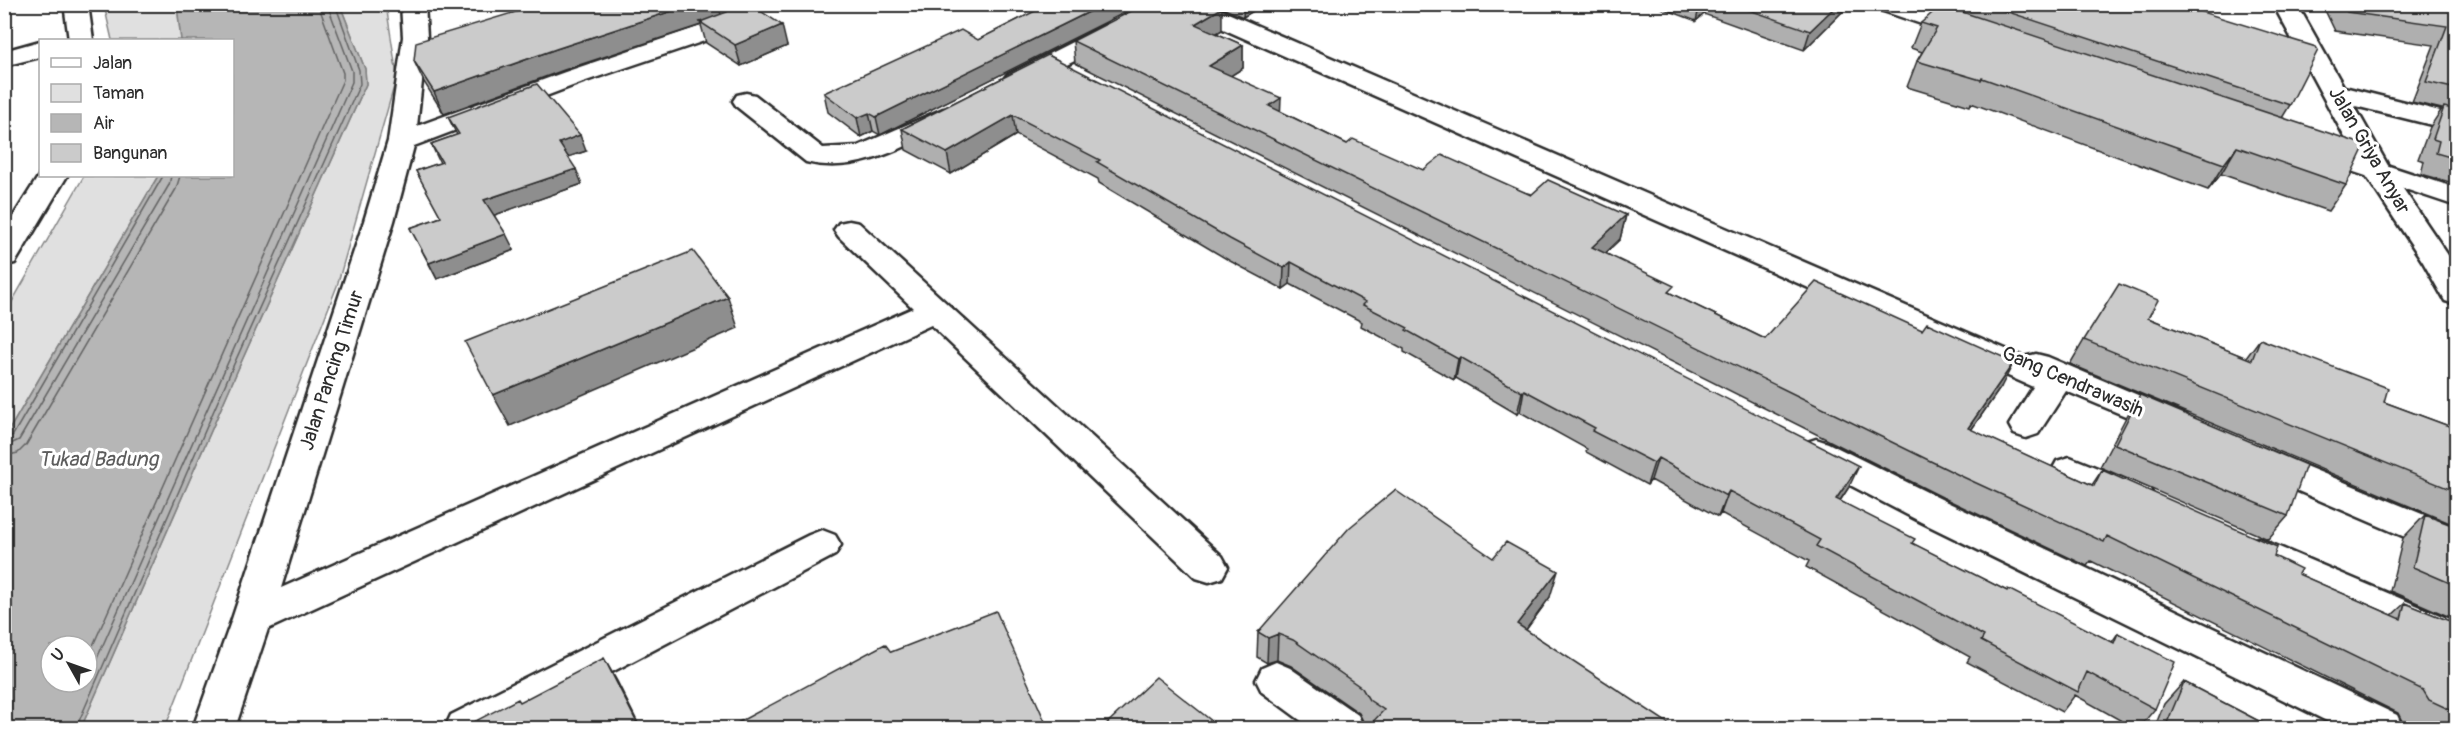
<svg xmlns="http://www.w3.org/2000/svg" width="2461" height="733" viewBox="0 0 2461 733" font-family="Pangolin,sans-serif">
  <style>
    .green { fill: #e0e0e0; stroke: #868686; stroke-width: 1.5 }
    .water { fill: #b6b6b6; stroke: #7e7e7e; stroke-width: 1.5; fill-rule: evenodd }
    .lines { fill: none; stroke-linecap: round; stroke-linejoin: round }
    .shore { stroke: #636363; stroke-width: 1.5 }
    .street-casing { stroke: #2b2b2b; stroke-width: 5 }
    .secondary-casing { stroke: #2b2b2b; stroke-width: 5 }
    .street { fill: #fff; fill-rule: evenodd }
    .secondary { fill: #fff; fill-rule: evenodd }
    .wall { fill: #afafaf; stroke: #2b2b2b; stroke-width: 1.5 }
    .shaded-wall { fill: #8e8e8e; stroke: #2b2b2b; stroke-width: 1.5 }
    .building { fill: #cbcbcb; stroke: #2b2b2b; stroke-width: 1.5 }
    .labels { text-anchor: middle; stroke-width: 6; stroke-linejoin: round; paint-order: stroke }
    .street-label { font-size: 20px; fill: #2b2b2b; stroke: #fff }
    .water-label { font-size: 21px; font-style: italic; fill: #5c5c5c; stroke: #fff }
  </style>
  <rect width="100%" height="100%" fill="#fff"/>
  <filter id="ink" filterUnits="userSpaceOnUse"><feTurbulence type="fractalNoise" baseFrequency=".0167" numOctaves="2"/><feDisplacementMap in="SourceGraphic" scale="12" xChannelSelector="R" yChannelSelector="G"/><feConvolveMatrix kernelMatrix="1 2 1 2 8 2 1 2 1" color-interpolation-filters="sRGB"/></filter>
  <g filter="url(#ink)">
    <!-- green -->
    <path class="green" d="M 104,5 L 177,5 L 181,40 L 112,40 Z
      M 340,5 L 386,5 L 397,76 L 337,286 L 165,728 L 81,728 L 239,367 L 366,84 L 365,69 Z
      M 84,176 L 158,176 L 5,437 L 5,314 Z"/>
    <!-- water -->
    <path class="water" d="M 177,5 L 340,5 L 365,69 L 366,84 L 239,367 L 81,728 L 5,728 L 5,437 L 158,176 L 232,176 L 232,40 L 181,40 ZM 51,646 L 87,646 L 87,682 L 51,682 Z"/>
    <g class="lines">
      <!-- shore -->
      <path class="shore" d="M 4,439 L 13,435 L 163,176
        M 4,447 L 19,440 L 169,185 L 171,176
        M 4,456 L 18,453 L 26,445 L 176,189 L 180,176
        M 87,659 L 343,80 L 343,73 L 318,4
        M 87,681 L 352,82 L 352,71 L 327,4
        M 76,728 L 234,364 L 360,84 L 359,70 L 335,4"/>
      <!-- street casing -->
      <g class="street-casing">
        <path id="street" d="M 401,4 L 425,4 L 427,37 L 417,126 L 565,72 L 713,22 L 722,20 L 731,22 L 734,27 L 731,32 L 583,82 L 414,146 L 394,221 L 281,588 L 913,308 L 839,237 L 834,230 L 839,223 L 849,221 L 859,223 L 1222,556 L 1228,567 L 1222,578 L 1209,582 L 1196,578 L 931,325 L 268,629 L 235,728 L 193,728 L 232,619 L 364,221 L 388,141 L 403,37 Z
          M 1174,4 L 1207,4 L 2024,357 L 2036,354 L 2048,357 L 2185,415 L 2190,424 L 2185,433 L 2173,436 L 2066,391 L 2038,434 L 2026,438 L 2014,434 L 2009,425 L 2033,387 L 1178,9 Z
          M 1873,4 L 1910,4 L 1978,27 L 1981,32 L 1978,37 L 1969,39 L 1960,37 L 1877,9 Z
          M 1115,23 L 1124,25 L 1127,30 L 1124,35 L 1025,85 L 1016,88 L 1007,85 L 1003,80 L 1007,75 L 1106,25 Z
          M 40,41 L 40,57 L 4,66 L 4,51 Z
          M 2336,85 L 2456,115 L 2456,131 L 2327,99 L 2323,93 L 2327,87 Z
          M 746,93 L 755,95 L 823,148 L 858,146 L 943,109 L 952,111 L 956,117 C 950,126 939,130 930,134 C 892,154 850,173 806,162 L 737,107 L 733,101 L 737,95 Z
          M 2313,141 L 2456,188 L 2456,206 L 2303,155 L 2299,149 L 2303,143 Z
          M 1816,439 L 1828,443 L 1947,502 L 2397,715 L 2403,728 L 2341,728 L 1921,522 L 1804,461 L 1798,452 L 1804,443 Z
          M 2259,447 L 2456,528 L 2456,559 L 2247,469 L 2241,460 L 2247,451 Z
          M 2070,457 L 2150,489 L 2155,499 L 2150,509 L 2137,513 L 2124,509 L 2057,479 L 2052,470 L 2057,461 Z
          M 822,530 L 835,535 L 841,545 L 835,555 L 505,728 L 445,728 L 451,715 L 809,535 Z
          M 2258,538 L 2456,622 L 2456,657 L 2245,564 L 2239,553 L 2245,542 Z
          M 1276,662 L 1290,668 L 1358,715 L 1364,728 L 1311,728 L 1262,692 L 1256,680 L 1262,668 Z"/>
      </g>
      <!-- secondary casing -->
      <g class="secondary-casing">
        <path id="secondary" d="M 64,4 L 88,4 L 93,40 L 69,40 Z
          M 2273,4 L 2297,4 L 2391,171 L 2456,267 L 2456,304 L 2445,301 L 2423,262 L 2363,171 Z
          M 40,174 L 40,176 L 67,176 L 15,263 L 4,265 L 4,231 Z"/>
      </g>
      <!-- street -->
      <use href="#street" class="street"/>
      <!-- secondary -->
      <use href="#secondary" class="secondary"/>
    </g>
    <!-- wall -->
    <path class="wall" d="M 536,4 L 753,4 L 754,7 L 787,46 L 741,66 L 706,43 L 701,25 L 564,70 L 444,114 L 424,82 L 414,61 L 537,6 Z
      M 1049,4 L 1142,4 L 880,135 L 873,131 L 861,137 L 828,112 L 824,93 L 978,40 Z
      M 1213,4 L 1265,4 L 1243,17 Z
      M 1651,4 L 1850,4 L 1804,50 L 1704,14 L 1696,21 Z
      M 1951,4 L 2176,4 L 2290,105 L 2282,118 L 2346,185 L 2328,211 L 2221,174 L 2208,190 L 1971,103 L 1970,106 L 1907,87 L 1917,61 L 1922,52 L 1911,48 L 1921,23 L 1950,8 Z
      M 2322,4 L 2457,4 L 2457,184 L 2421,174 L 2424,161 L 2418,159 L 2430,127 L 2442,109 L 2412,102 L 2434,45 L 2335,31 Z
      M 1222,30 L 1216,33 L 1243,45 L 1243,68 L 1230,76 L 1280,111 L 1347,144 L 1423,170 L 1626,215 L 1620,239 L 1605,253 L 1672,294 L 1765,339 L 2001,387 L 1971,430 L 2092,485 L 2102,470 L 2274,556 L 2298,574 L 2392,615 L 2405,603 L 2457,624 L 2457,729 L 2415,729 L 2403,723 L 2398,713 L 2091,561 L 2087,566 L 1948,500 L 1075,63 L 1073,41 Z
      M 1048,55 L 1849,487 L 1840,501 L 1913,544 L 2007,591 L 2112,642 L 2118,633 L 2155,709 L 2138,729 L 2136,729 L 2075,695 L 2062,712 L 1967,662 L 1970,657 L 1806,567 L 1809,561 L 1721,513 L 1718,517 L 1651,480 L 1647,485 L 1586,452 L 1587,449 L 1520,412 L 1517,414 L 1456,378 L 1454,380 L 1404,352 L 1404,349 L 1361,326 L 1362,322 L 1290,284 L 1283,289 L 1230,261 L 1099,183 L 1098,179 L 1016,135 L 951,174 L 906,150 L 902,129 Z
      M 448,117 L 586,151 L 568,157 L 582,184 L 494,215 L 514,250 L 437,279 L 410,228 L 441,217 L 416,171 L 440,163 L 431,144 L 457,135 Z
      M 2148,318 L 2246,358 L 2260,339 L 2384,402 L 2457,429 L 2457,526 L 2070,364 L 2084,340 Z
      M 2140,395 L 2288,516 L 2268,539 L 2100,467 L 2125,419 Z
      M 2425,515 L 2457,527 L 2457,620 L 2390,591 L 2403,538 Z
      M 1493,558 L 1550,597 L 1526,630 L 1368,727 L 1365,725 L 1359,713 L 1291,666 L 1277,660 L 1267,663 L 1257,657 L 1258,632 Z
      M 2184,682 L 2274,729 L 2154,729 L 2164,704 Z"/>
    <!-- shaded-wall -->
    <path class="shaded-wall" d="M 693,4 L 718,4 L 722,18 L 700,22 L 701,25 L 564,70 L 444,114 L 434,92 L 556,49 Z
      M 1105,4 L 1142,4 L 880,135 L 876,117 Z
      M 1244,4 L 1265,4 L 1243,17 Z
      M 1700,4 L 1706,4 L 1704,14 L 1696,21 Z
      M 1838,4 L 1850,4 L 1804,50 L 1810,31 Z
      M 1222,8 L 1222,30 L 1195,46 L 1195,24 Z
      M 782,25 L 787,46 L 741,66 L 735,45 Z
      M 1243,45 L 1243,68 L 1210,89 L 1209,66 Z
      M 1281,98 L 1280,121 L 1269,106 Z
      M 869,113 L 873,131 L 861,137 L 857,118 Z
      M 1013,115 L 1016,135 L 951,174 L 947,153 Z
      M 580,135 L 586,151 L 565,158 L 559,143 Z
      M 2237,147 L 2221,174 L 2208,190 L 2224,164 Z
      M 576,169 L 582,184 L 492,216 L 484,200 Z
      M 1626,215 L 1620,239 L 1587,271 L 1592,247 Z
      M 506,234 L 514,250 L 437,279 L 429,263 Z
      M 1291,262 L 1290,284 L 1283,289 L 1284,268 Z
      M 728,297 L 738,328 L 510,426 L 493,395 Z
      M 1460,357 L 1456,378 L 1454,380 L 1458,359 Z
      M 2014,362 L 2001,387 L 1955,453 L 1968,428 Z
      M 1524,390 L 1520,412 L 1517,414 L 1522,392 Z
      M 1658,458 L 1651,480 L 1647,485 L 1654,463 Z
      M 1859,466 L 1849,487 L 1826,521 L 1836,499 Z
      M 1729,491 L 1721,513 L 1718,517 L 1726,496 Z
      M 1558,571 L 1550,597 L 1511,650 L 1517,624 Z
      M 1278,634 L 1277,660 L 1267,663 L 1268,638 Z
      M 604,658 L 617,681 L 641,729 L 640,729 Z"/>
    <!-- building -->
    <path class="building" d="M 542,4 L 693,4 L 556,49 L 434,92 L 414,61 L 416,42 Z
      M 730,4 L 750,4 L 782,25 L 735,45 L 700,22 L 727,12 Z
      M 1049,4 L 1105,4 L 876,117 L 869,113 L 857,118 L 824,93 L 961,30 L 978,40 Z
      M 1145,4 L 1213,4 L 1222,8 L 1195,24 L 1243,45 L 1209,66 L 1281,98 L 1269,106 L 1347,144 L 1353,139 L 1423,170 L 1442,155 L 1531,195 L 1548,180 L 1626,215 L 1592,247 L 1674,286 L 1668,292 L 1765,339 L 1816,282 L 1922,330 L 1927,323 L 2014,362 L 1968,428 L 2094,486 L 2102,470 L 2277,547 L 2274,556 L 2301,569 L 2298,574 L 2401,619 L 2405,603 L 2457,624 L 2457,713 L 2429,700 L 2423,690 L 2107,536 L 2104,542 L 1961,476 L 1073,41 Z
      M 1732,4 L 1838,4 L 1810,31 Z
      M 1984,4 L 2176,4 L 2316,47 L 2318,50 L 2290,105 Z
      M 2344,4 L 2457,4 L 2457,89 L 2426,82 L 2447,26 L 2347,12 Z
      M 1941,5 L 2365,145 L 2346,185 L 2237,147 L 2224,164 L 1982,78 L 1981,80 L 1917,61 L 1937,28 L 1921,23 Z
      M 1048,55 L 1859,466 L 1836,499 L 1915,539 L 1912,543 L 2007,591 L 2008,589 L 2114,643 L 2118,633 L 2175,662 L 2155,709 L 2087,672 L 2078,692 L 1981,641 L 1984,636 L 1816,546 L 1820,540 L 1729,491 L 1726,496 L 1658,458 L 1654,463 L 1592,431 L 1595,428 L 1524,390 L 1522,392 L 1460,357 L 1458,359 L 1406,330 L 1408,328 L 1363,305 L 1366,302 L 1291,262 L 1284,268 L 1230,239 L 1097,162 L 1100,160 L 1013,115 L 947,153 L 902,129 Z
      M 537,84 L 580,135 L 559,143 L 576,169 L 484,200 L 506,234 L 429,263 L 410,228 L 441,217 L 416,171 L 442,162 L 431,144 L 459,134 L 448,117 Z
      M 2444,107 L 2457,110 L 2457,159 L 2436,153 L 2439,141 L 2433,139 Z
      M 693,251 L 728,297 L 493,395 L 465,342 Z
      M 2119,284 L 2158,300 L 2148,318 L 2252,360 L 2260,339 L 2388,388 L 2384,402 L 2457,429 L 2457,492 L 2084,340 Z
      M 2140,395 L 2306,465 L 2288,516 L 2115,444 Z
      M 1395,490 L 1493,558 L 1506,542 L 1558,571 L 1517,624 L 1677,729 L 1366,729 L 1384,710 L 1369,700 L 1362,688 L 1293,640 L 1278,634 L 1268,638 L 1258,632 L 1349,528 Z
      M 2425,515 L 2457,527 L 2457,586 L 2413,567 Z
      M 996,611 L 1048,728 L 726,729 L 885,644 L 891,652 Z
      M 604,658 L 640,729 L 467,729 L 466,726 L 518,699 L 520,702 Z
      M 1156,677 L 1222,729 L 1101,729 Z
      M 2184,682 L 2274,729 L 2177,729 L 2167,723 Z"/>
  </g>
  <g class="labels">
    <!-- street labels -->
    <g class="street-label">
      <text transform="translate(2370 150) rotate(60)" y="7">Jalan Griya Anyar</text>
      <text transform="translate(331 370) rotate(-72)" y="7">Jalan Pancing Timur</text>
      <text transform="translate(2073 381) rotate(23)" y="7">Gang Cendrawasih</text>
    </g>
    <!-- water labels -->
    <g class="water-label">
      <text x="98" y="466">Tukad Badung</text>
    </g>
  </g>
  <!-- margin -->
  <rect width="2461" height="733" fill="none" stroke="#fff" stroke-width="24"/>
  <rect x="12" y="12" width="2437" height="709" fill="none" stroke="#2b2b2b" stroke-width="2" filter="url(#ink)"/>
  <!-- legend -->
  <rect x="39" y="39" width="195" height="138" fill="#ffffff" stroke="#aaaaaa" stroke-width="1.5"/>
  <rect x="51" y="58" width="30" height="9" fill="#ffffff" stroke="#aaaaaa" stroke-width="1.5"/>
  <text x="93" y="69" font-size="18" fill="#2b2b2b">Jalan</text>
  <rect x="51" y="84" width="30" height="18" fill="#e0e0e0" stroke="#aaaaaa" stroke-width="1.5"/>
  <text x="93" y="99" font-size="18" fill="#2b2b2b">Taman</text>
  <rect x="51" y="114" width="30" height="18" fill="#b6b6b6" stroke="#aaaaaa" stroke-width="1.5"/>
  <text x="93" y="129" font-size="18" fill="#2b2b2b">Air</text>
  <rect x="51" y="144" width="30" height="18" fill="#cbcbcb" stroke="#aaaaaa" stroke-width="1.5"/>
  <text x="93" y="159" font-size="18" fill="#2b2b2b">Bangunan</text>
  <!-- north arrow -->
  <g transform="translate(69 664) rotate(310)"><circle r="28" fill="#ffffff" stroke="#aaaaaa" stroke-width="1.5"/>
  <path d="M0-4.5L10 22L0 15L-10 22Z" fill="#2b2b2b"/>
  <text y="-9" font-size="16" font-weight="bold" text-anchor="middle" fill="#2b2b2b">U</text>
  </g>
</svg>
